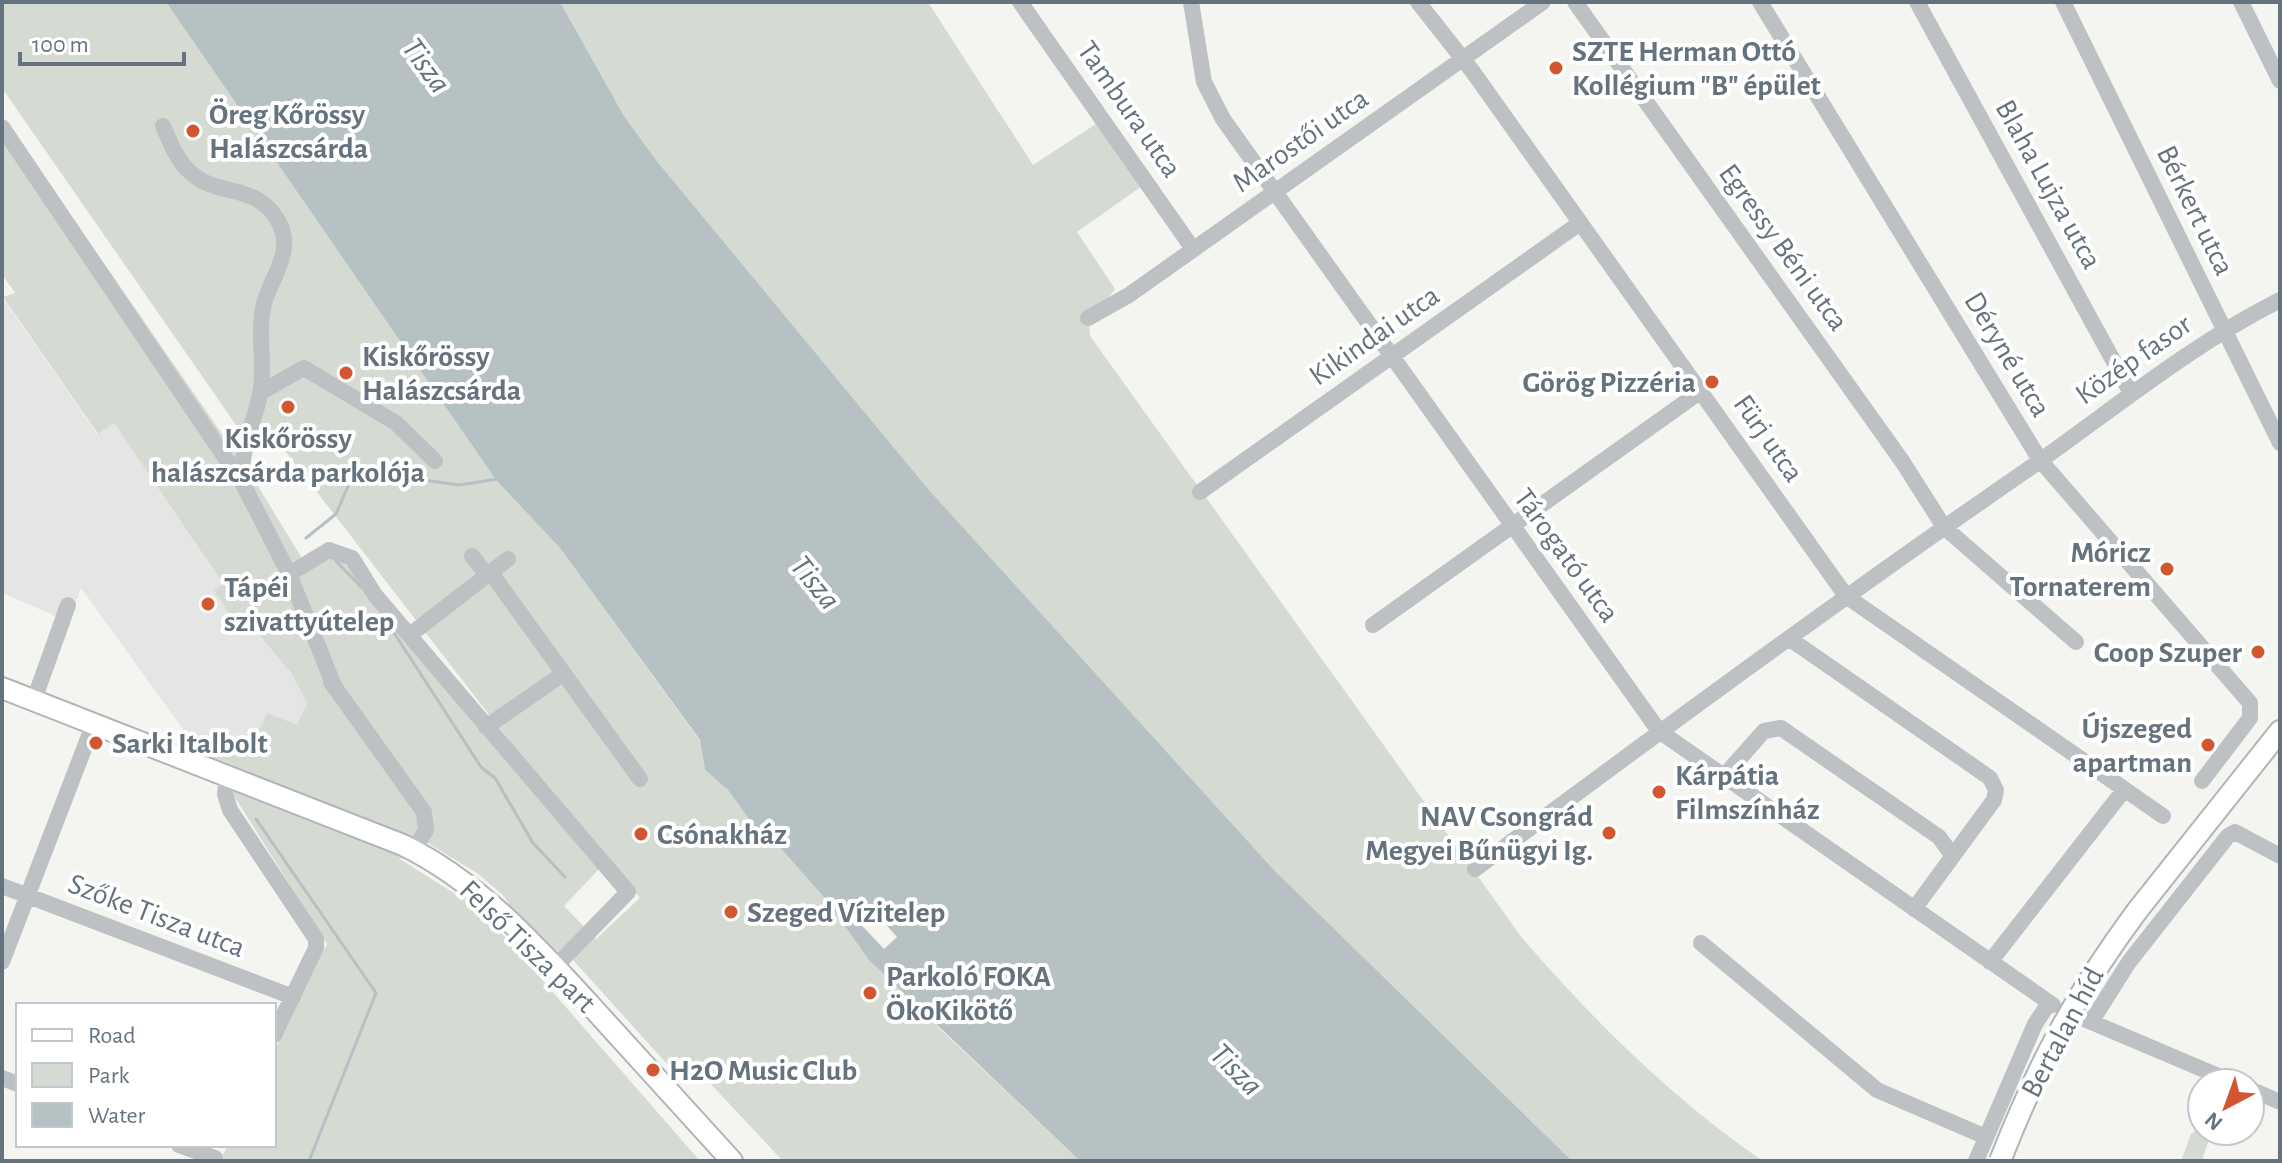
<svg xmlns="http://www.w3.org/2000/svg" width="2282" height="1163" viewBox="0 0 2282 1163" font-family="'Alegreya Sans',sans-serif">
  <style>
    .built { fill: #e4e5e4 }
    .green { fill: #d5dad2 }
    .water { fill: #b6c1c4 }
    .pier { fill: #f4f4f0 }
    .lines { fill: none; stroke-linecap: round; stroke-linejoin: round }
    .stream { stroke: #b6c1c4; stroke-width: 3 }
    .major-casing { stroke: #b1b5b8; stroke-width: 24 }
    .minor { stroke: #bdc1c4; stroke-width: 16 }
    .major { stroke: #fff; stroke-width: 20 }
    .major-bridge-casing { stroke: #b1b5b8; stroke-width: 24; stroke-linecap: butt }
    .major-bridge { stroke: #fff; stroke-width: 20 }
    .poi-dot { fill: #d25731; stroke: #fff; stroke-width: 3 }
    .labels { text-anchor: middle; stroke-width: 8; stroke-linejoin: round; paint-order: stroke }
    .poi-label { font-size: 30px; font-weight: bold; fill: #65737f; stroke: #fff; text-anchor: start }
    .street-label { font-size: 30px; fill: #65737f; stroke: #fff }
    .water-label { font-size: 32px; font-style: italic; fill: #61757c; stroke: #fff }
  </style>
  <rect width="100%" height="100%" fill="#f4f4f0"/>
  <!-- built -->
  <path class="built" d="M 2,297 L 97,434 L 114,423 L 223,585 L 214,592 L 230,616 L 238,612 L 292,674 L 307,703 L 297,725 L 262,726 L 206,761 L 81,588 L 77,600 L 66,596 L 58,617 L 2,593 Z"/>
  <!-- green -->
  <path class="green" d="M 2,2 L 166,2 L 496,480 L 560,548 L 700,741 L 705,770 L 728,790 L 760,834 L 775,842 L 942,1031 L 1080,1161 L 783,1161 L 691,1063 L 677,1075 L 573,960 L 548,946 L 514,912 L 504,896 L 477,873 L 416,836 L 400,859 L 482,911 L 700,1161 L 220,1161 L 228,1145 L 274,1145 L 274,1052 L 327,944 L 236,799 L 206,761 L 262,726 L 267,713 L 297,725 L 307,703 L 292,674 L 239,612 L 230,616 L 214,591 L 223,584 L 114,423 L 98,434 L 3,297 L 15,293 L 2,274 L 2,116 L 256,483 L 306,565 L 338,553 L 602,866 L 564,906 L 596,939 L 640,898 L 552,796 L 272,434 L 252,448 L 2,88 Z
    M 560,2 L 928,2 L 1033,165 L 1099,122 L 1142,186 L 1077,232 L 1115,289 L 1089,324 L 1090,336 L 1522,938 C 1595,1022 1671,1098 1763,1161 L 1572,1161 L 1274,870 L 929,490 L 656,160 L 624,116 Z
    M 2199,1129 L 2207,1131 L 2209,1139 L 2202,1161 L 2181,1161 L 2191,1134 Z"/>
  <!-- water -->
  <path class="water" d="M 166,2 L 560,2 L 624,116 L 656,160 L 929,490 L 1274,870 L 1572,1161 L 1080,1161 L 869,960 L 829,903 L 775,842 L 760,834 L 728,790 L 705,770 L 700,740 L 560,548 L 496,480 Z"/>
  <!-- pier -->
  <path class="pier" d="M 867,903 L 897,937 L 884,949 L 853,916 Z"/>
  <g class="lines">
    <!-- stream -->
    <path class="stream" d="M 306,538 L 336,514 L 352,477 L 362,471 L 459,485 L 498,479
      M 336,561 L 361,587
      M 385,619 L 481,767 L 495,778 L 533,843 L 565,877
      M 256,819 L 376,993 L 309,1161"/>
    <!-- major casing -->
    <g class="major-casing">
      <path id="major" d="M 2,688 L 403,845 C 479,882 536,946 592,1007 C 639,1058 685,1110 732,1161
        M 2137,911 L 2280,731"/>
    </g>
    <!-- minor -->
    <path class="minor" d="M 1020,2 L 1193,249
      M 1191,2 L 1204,82 L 1223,119 L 1659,731 L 2053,1005
      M 1418,2 L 1473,72 L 1846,596 L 2163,816
      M 1575,2 L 1902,461 L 1944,527 L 2076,642
      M 1760,2 L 2040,460 L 2250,703 L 2250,718 L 2202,781
      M 1917,2 L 2131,393
      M 2063,2 L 2280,443
      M 2241,2 L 2280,81
      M 163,126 C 170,142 177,161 191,173 C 220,199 261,181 281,227 C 293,256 268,281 263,308 C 257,336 266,366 260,394 C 254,425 239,449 243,483
      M 2,127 L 243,484 L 289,574 L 335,688
      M 1088,318 L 1129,295 L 1543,2
      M 261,392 L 304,368 L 396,423 L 435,461
      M 1200,492 L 1580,223
      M 472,556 L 483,570 L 491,573 L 640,779
      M 289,574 L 329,550 L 352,558 L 375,595 L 628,892 L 555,967
      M 1373,625 L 1701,391
      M 411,634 L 508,559
      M 1790,639 L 1990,778 L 1996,790 L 1994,800 L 1914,909
      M 331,682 L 424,812 L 426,830 L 414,850
      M 34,700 L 68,605
      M 486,727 L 563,674
      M 227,776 L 225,794 L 230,810 L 316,939 L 316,948 L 274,1035
      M 1724,776 L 1764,731 L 1781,728 L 1939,837 L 1953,856
      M 1475,869 C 1656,734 1838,600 2024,472 C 2109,413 2187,347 2280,300
      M 2,886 L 293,997
      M 1701,943 L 1877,1090 L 1986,1137
      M 2,962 L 94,723
      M 1990,962 L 2124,790
      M 2084,1019 L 2235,1083
      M 2091,1022 L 2129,962 L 2228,836 L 2235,832 L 2280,856
      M 2,1078 L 18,1084
      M 2250,1089 L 2280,1102
      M 179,1145 L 215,1158
      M 1976,1161 L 2035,1024 L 2049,1003"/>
    <!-- major -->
    <use href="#major" class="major"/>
    <!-- major-bridge casing -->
    <g class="major-bridge-casing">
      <path id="major-bridge" d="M 2000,1161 C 2038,1064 2075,995 2137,911"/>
    </g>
    <!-- major-bridge -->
    <use href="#major-bridge" class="major-bridge"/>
  </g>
  <!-- markers -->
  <g class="poi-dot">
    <circle cx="1556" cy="68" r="8"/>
    <circle cx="193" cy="131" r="8"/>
    <circle cx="346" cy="373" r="8"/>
    <circle cx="1712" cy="382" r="8"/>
    <circle cx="288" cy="407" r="8"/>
    <circle cx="2167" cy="569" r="8"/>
    <circle cx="208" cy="604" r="8"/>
    <circle cx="2258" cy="652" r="8"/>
    <circle cx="96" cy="743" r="8"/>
    <circle cx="2208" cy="745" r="8"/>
    <circle cx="1659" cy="792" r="8"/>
    <circle cx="1609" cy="833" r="8"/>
    <circle cx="641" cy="834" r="8"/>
    <circle cx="731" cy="912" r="8"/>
    <circle cx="870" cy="993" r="8"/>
    <circle cx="653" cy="1070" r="8"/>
  </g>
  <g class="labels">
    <!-- poi labels -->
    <g class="poi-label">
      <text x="1572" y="61">SZTE Herman Ottó<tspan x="1572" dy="34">Kollégium "B" épület</tspan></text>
      <text x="209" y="124">Öreg Kőrössy<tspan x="209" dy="34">Halászcsárda</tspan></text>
      <text x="362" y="366">Kiskőrössy<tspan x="362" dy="34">Halászcsárda</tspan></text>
      <text x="1696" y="392" text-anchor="end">Görög Pizzéria</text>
      <text x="288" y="448" text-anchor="middle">Kiskőrössy<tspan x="288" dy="34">halászcsárda parkolója</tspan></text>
      <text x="2151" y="562" text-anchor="end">Móricz<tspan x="2151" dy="34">Tornaterem</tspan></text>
      <text x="224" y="597">Tápéi<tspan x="224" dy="34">szivattyútelep</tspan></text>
      <text x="2242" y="662" text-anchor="end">Coop Szuper</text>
      <text x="2192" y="738" text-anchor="end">Újszeged<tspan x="2192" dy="34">apartman</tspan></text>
      <text x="112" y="753">Sarki Italbolt</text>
      <text x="1675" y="785">Kárpátia<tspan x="1675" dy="34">Filmszínház</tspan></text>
      <text x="1593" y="826" text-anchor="end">NAV Csongrád<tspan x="1593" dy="34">Megyei Bűnügyi Ig.</tspan></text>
      <text x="657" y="844">Csónakház</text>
      <text x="747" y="922">Szeged Vízitelep</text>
      <text x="886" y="986">Parkoló FOKA<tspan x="886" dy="34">ÖkoKikötő</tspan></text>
      <text x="669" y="1080">H2O Music Club</text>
    </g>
    <!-- street labels -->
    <g class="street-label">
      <text transform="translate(1130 109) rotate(55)" y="10">Tambura utca</text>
      <text transform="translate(1300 140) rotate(-35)" y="10">Marostői utca</text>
      <text transform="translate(2049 184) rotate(61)" y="10">Blaha Lujza utca</text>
      <text transform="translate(2196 210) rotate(64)" y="10">Bérkert utca</text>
      <text transform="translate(1784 247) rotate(54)" y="10">Egressy Béni utca</text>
      <text transform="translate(1374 335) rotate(-35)" y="10">Kikindai utca</text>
      <text transform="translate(2008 354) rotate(59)" y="10">Déryné utca</text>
      <text transform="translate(2133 359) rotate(-35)" y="10">Közép fasor</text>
      <text transform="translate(1769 438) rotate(55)" y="10">Fürj utca</text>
      <text transform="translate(1567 555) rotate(54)" y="10">Tárogató utca</text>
      <text transform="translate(157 915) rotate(21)" y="10">Szőke Tisza utca</text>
      <text transform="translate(528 946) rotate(44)" y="10">Felső Tisza part</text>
      <text transform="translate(2062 1032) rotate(-62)" y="10">Bertalan híd</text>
    </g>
    <!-- water labels -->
    <g class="water-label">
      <text transform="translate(427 65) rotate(54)" y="11">Tisza</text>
      <text transform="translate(816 582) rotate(51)" y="11">Tisza</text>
      <text transform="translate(1237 1069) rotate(45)" y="11">Tisza</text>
    </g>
  </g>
  <!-- border -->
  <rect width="2282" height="1163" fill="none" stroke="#65737f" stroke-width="8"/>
  <!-- legend -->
  <rect x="16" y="1003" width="260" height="144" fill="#ffffff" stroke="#c1c7cc" stroke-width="2"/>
  <rect x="32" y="1029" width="40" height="12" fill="#ffffff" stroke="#c1c7cc" stroke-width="2"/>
  <text x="88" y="1043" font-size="24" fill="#65737f">Road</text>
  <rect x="32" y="1063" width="40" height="24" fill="#d5dad2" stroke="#c1c7cc" stroke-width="2"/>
  <text x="88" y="1083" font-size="24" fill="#65737f">Park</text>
  <rect x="32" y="1103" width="40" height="24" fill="#b6c1c4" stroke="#c1c7cc" stroke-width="2"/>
  <text x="88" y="1123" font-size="24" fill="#65737f">Water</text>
  <!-- north arrow -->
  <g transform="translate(2226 1107) rotate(221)"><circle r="38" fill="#ffffff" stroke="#c1c7cc" stroke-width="2"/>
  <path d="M0-6L14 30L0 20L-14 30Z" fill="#d25731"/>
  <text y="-12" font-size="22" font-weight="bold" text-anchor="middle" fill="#65737f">N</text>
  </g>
  <!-- scale -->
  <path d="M20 52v12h164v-12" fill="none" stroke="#65737f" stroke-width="4"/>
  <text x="32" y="52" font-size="24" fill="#65737f" stroke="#ffffff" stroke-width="6" paint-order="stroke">100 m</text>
</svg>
